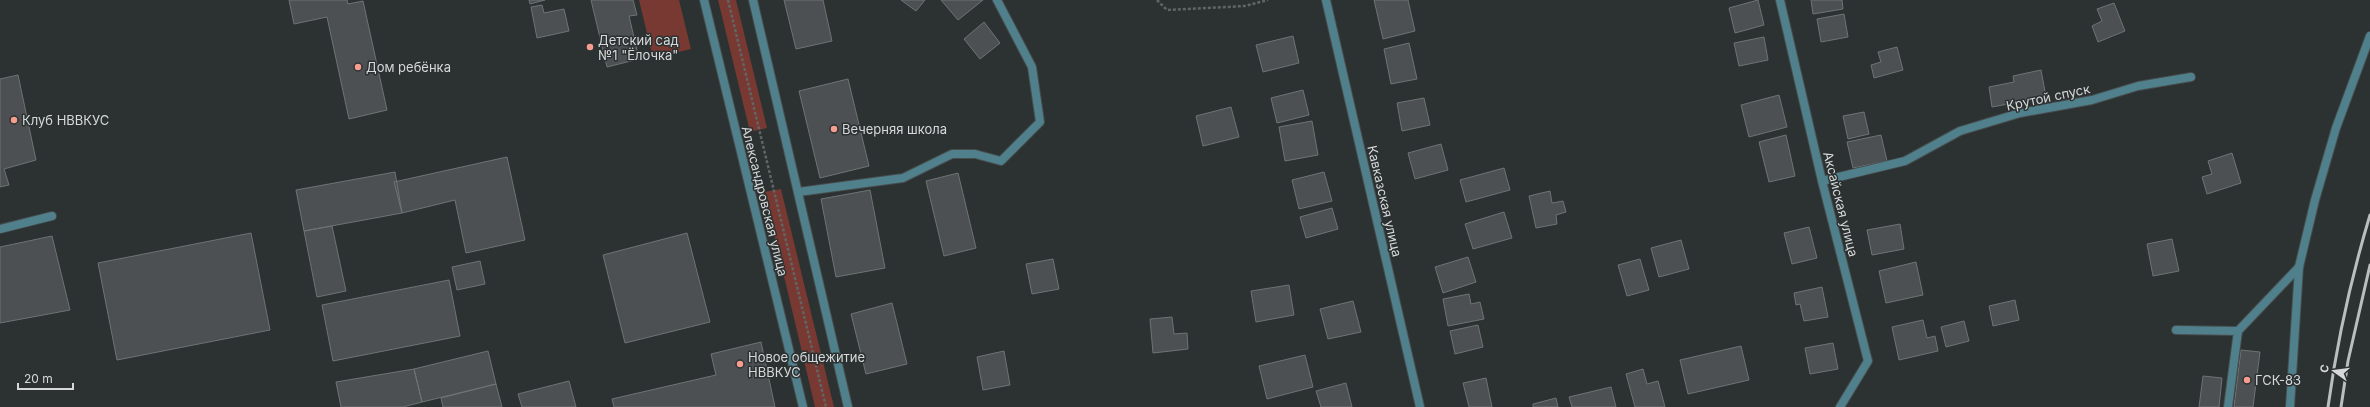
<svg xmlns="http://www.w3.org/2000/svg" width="2370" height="407" viewBox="0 0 2370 407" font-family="Inter,sans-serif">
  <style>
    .green { fill: #773931 }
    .building { fill: #4c5052; stroke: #6e7374 }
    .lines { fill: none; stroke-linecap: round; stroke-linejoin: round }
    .service-casing { stroke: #474c4d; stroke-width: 10 }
    .minor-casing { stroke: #474c4d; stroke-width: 10 }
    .tertiary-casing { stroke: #474c4d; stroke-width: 10 }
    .path { stroke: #616566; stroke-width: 2.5; stroke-dasharray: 3 2; stroke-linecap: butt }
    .service { stroke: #4f808b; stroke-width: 8 }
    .minor { stroke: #4f808b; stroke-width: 8 }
    .tertiary { stroke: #4f808b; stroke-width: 8 }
    .rail { stroke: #bbbebf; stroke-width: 3 }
    .poi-dot { fill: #f59d8f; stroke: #2c3132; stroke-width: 1.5 }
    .labels { text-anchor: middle; stroke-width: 3; stroke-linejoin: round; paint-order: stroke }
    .poi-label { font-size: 13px; fill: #d6d8d9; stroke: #2c3132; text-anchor: start }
    .street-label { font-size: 13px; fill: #d6d8d9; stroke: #2c3132 }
  </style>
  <rect width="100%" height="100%" fill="#2c3132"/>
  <!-- green -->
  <path class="green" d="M 639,0 L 679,0 L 691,49 L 653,58 Z
    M 718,0 L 736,0 L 767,128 L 750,132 Z
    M 781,189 L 834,407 L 815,407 L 764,192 Z"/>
  <!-- building -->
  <path class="building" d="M 289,0 L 347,0 L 348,4 L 363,1 L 387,110 L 349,119 L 327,17 L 294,24 Z
    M 529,0 L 545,0 L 530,4 Z
    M 591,0 L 633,0 L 637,15 L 629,16 L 639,59 L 607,67 Z
    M 784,0 L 823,0 L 832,41 L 796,49 Z
    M 901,0 L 925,0 L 916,11 Z
    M 941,0 L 983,0 L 958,20 Z
    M 1374,0 L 1408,0 L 1415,31 L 1383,39 Z
    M 1758,0 L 1764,25 L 1735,33 L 1729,8 Z
    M 1811,0 L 1842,0 L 1843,9 L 1813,14 Z
    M 2114,3 L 2125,31 L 2098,42 L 2092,26 L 2102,21 L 2097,9 Z
    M 542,5 L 544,13 L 564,9 L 569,31 L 537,38 L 531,7 Z
    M 1844,14 L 1848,37 L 1821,42 L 1817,19 Z
    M 984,22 L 1000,43 L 980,59 L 964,39 Z
    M 1293,36 L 1299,63 L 1263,72 L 1256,45 Z
    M 1764,37 L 1768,60 L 1739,66 L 1734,43 Z
    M 1409,43 L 1417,79 L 1391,84 L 1384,49 Z
    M 1897,47 L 1903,70 L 1874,78 L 1871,65 L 1881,62 L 1878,52 Z
    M 2041,70 L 2046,97 L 1992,107 L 1989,87 L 2014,82 L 2013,76 Z
    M 18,75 L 36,160 L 4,169 L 9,185 L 0,187 L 0,79 Z
    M 848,79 L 869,166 L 820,178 L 799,91 Z
    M 1303,90 L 1309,115 L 1277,123 L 1271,98 Z
    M 1779,95 L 1787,127 L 1749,137 L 1741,105 Z
    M 1424,98 L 1430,125 L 1402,131 L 1397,103 Z
    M 1231,107 L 1239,137 L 1203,146 L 1196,116 Z
    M 1864,112 L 1869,134 L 1848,139 L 1843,116 Z
    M 1312,121 L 1318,155 L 1285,161 L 1279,127 Z
    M 1786,135 L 1795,176 L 1769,182 L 1759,142 Z
    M 1881,135 L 1887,161 L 1853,168 L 1847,142 Z
    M 1441,144 L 1448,170 L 1415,179 L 1408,153 Z
    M 2232,153 L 2241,183 L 2207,194 L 2202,177 L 2212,174 L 2208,161 Z
    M 507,157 L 525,240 L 466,253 L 455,200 L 402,213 L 394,182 Z
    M 1504,168 L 1510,190 L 1466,202 L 1460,180 Z
    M 395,172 L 402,213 L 304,231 L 296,190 Z
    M 1324,172 L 1332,201 L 1299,209 L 1292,180 Z
    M 958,173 L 976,248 L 944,256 L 926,181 Z
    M 870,190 L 885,268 L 836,277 L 821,199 Z
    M 1550,191 L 1552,203 L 1563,201 L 1566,212 L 1556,215 L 1557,224 L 1536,228 L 1529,196 Z
    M 1332,208 L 1338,229 L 1306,238 L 1300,217 Z
    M 1504,212 L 1512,238 L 1473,249 L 1465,224 Z
    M 1900,224 L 1904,249 L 1872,255 L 1867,230 Z
    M 332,226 L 346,291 L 317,297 L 304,231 Z
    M 1809,227 L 1817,258 L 1792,264 L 1784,233 Z
    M 251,233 L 270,330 L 117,360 L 98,263 Z
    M 687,233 L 710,322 L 625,343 L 603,255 Z
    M 52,236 L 70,310 L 0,323 L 0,247 Z
    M 2172,239 L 2179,271 L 2153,276 L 2147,244 Z
    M 1681,240 L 1689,269 L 1659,277 L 1651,248 Z
    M 1468,257 L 1476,282 L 1443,293 L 1435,267 Z
    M 1053,259 L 1059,289 L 1032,294 L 1026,264 Z
    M 1640,259 L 1649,290 L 1627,296 L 1618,265 Z
    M 480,261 L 485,284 L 457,290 L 452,267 Z
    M 1916,262 L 1923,295 L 1886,303 L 1879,271 Z
    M 449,280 L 460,336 L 333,361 L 322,305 Z
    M 1289,285 L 1294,315 L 1256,322 L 1251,291 Z
    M 1822,287 L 1828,317 L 1804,321 L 1800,304 L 1796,305 L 1794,293 Z
    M 1469,294 L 1471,304 L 1480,302 L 1484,319 L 1448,326 L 1443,299 Z
    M 2015,300 L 2019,320 L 1993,326 L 1989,306 Z
    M 1353,301 L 1361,332 L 1328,339 L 1320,309 Z
    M 892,303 L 907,364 L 866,374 L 851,314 Z
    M 1172,317 L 1174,334 L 1187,333 L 1188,349 L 1153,353 L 1150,319 Z
    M 1923,320 L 1927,338 L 1935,336 L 1938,351 L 1899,360 L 1892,327 Z
    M 1964,321 L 1969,341 L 1946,347 L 1941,327 Z
    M 1478,325 L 1483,347 L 1455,354 L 1450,331 Z
    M 761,342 L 775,407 L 614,407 L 612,399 L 716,375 L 711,354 Z
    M 1833,343 L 1838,369 L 1810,374 L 1805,348 Z
    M 1741,346 L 1749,380 L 1688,394 L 1680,360 Z
    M 2241,350 L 2260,352 L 2253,407 L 2234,407 Z
    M 488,351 L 496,384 L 422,402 L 414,369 Z
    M 1004,351 L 1010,385 L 983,390 L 977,357 Z
    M 1305,355 L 1313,387 L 1267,399 L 1259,366 Z
    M 414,369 L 422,402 L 403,407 L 341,407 L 336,382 Z
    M 1643,369 L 1647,384 L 1658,381 L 1665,407 L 1635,407 L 1626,374 Z
    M 2203,376 L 2222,378 L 2219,407 L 2199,407 Z
    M 1486,378 L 1492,407 L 1469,407 L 1463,383 Z
    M 569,381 L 576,407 L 522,407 L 518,394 Z
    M 1346,383 L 1352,407 L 1321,407 L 1316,391 Z
    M 496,384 L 502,407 L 443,407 L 441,398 Z
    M 1611,387 L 1616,407 L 1572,407 L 1569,397 Z
    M 1556,398 L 1558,407 L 1533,407 L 1533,404 Z"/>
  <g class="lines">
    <!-- service casing -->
    <g class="service-casing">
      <path id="service" d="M 798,192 L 903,178 L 952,154 L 975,154 L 1001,161 L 1040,122 L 1032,67 L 997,0
        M 0,229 L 52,216
        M 2176,330 L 2238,331 L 2299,267
        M 2228,407 L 2238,331"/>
    </g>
    <!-- minor casing -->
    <g class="minor-casing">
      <path id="minor" d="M 1326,0 L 1420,407
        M 1780,0 L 1822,181 L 1868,361 L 1840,407
        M 1822,181 L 1905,161 L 1960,131 L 2020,113 L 2092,100 L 2138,86 L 2191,77
        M 2290,407 L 2299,267 L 2315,200 L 2336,128 L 2370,36"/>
    </g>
    <!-- tertiary casing -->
    <g class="tertiary-casing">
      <path id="tertiary" d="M 704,0 L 803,407
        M 753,0 L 848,407"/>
    </g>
    <!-- path -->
    <path class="path" d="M 728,0 L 826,407
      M 1157,0 L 1167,10 L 1245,6 L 1268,0"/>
    <!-- service -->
    <use href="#service" class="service"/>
    <!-- minor -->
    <use href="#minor" class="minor"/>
    <!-- tertiary -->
    <use href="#tertiary" class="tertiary"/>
    <!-- rail -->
    <path class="rail" d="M 2328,407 C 2337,342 2351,278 2370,215
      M 2341,407 L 2348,361 L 2370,265"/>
  </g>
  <!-- markers -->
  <g class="poi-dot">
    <circle cx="590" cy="47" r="4"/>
    <circle cx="358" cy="67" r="4"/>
    <circle cx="14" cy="120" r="4"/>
    <circle cx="834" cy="129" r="4"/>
    <circle cx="740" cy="364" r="4"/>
    <circle cx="2247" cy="380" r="4"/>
  </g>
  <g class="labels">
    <!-- poi labels -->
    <g class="poi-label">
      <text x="598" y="45">Детский сад<tspan x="598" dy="15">№1 "Ёлочка"</tspan></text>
      <text x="366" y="72">Дом ребёнка</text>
      <text x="22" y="125">Клуб НВВКУС</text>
      <text x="842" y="134">Вечерняя школа</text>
      <text x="748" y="362">Новое общежитие<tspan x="748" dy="15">НВВКУС</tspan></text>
      <text x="2255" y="385">ГСК-83</text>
    </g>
    <!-- street labels -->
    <g class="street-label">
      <text transform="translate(2048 97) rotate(-12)" y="5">Крутой спуск</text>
      <text transform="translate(765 201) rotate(76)" y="5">Александровская улица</text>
      <text transform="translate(1385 201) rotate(77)" y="5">Кавказская улица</text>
      <text transform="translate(1841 204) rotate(76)" y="5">Аксайская улица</text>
    </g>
  </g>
  <!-- north arrow -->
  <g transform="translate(2334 371) rotate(284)" stroke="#2c3132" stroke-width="3" paint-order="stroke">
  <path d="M0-3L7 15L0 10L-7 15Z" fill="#d6d8d9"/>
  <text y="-6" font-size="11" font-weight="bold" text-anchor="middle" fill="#d6d8d9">С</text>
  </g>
  <!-- scale -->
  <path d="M18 383v6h55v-6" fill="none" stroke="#d6d8d9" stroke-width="2"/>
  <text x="24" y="383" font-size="12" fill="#d6d8d9" stroke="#2c3132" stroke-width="3" paint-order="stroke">20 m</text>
</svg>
